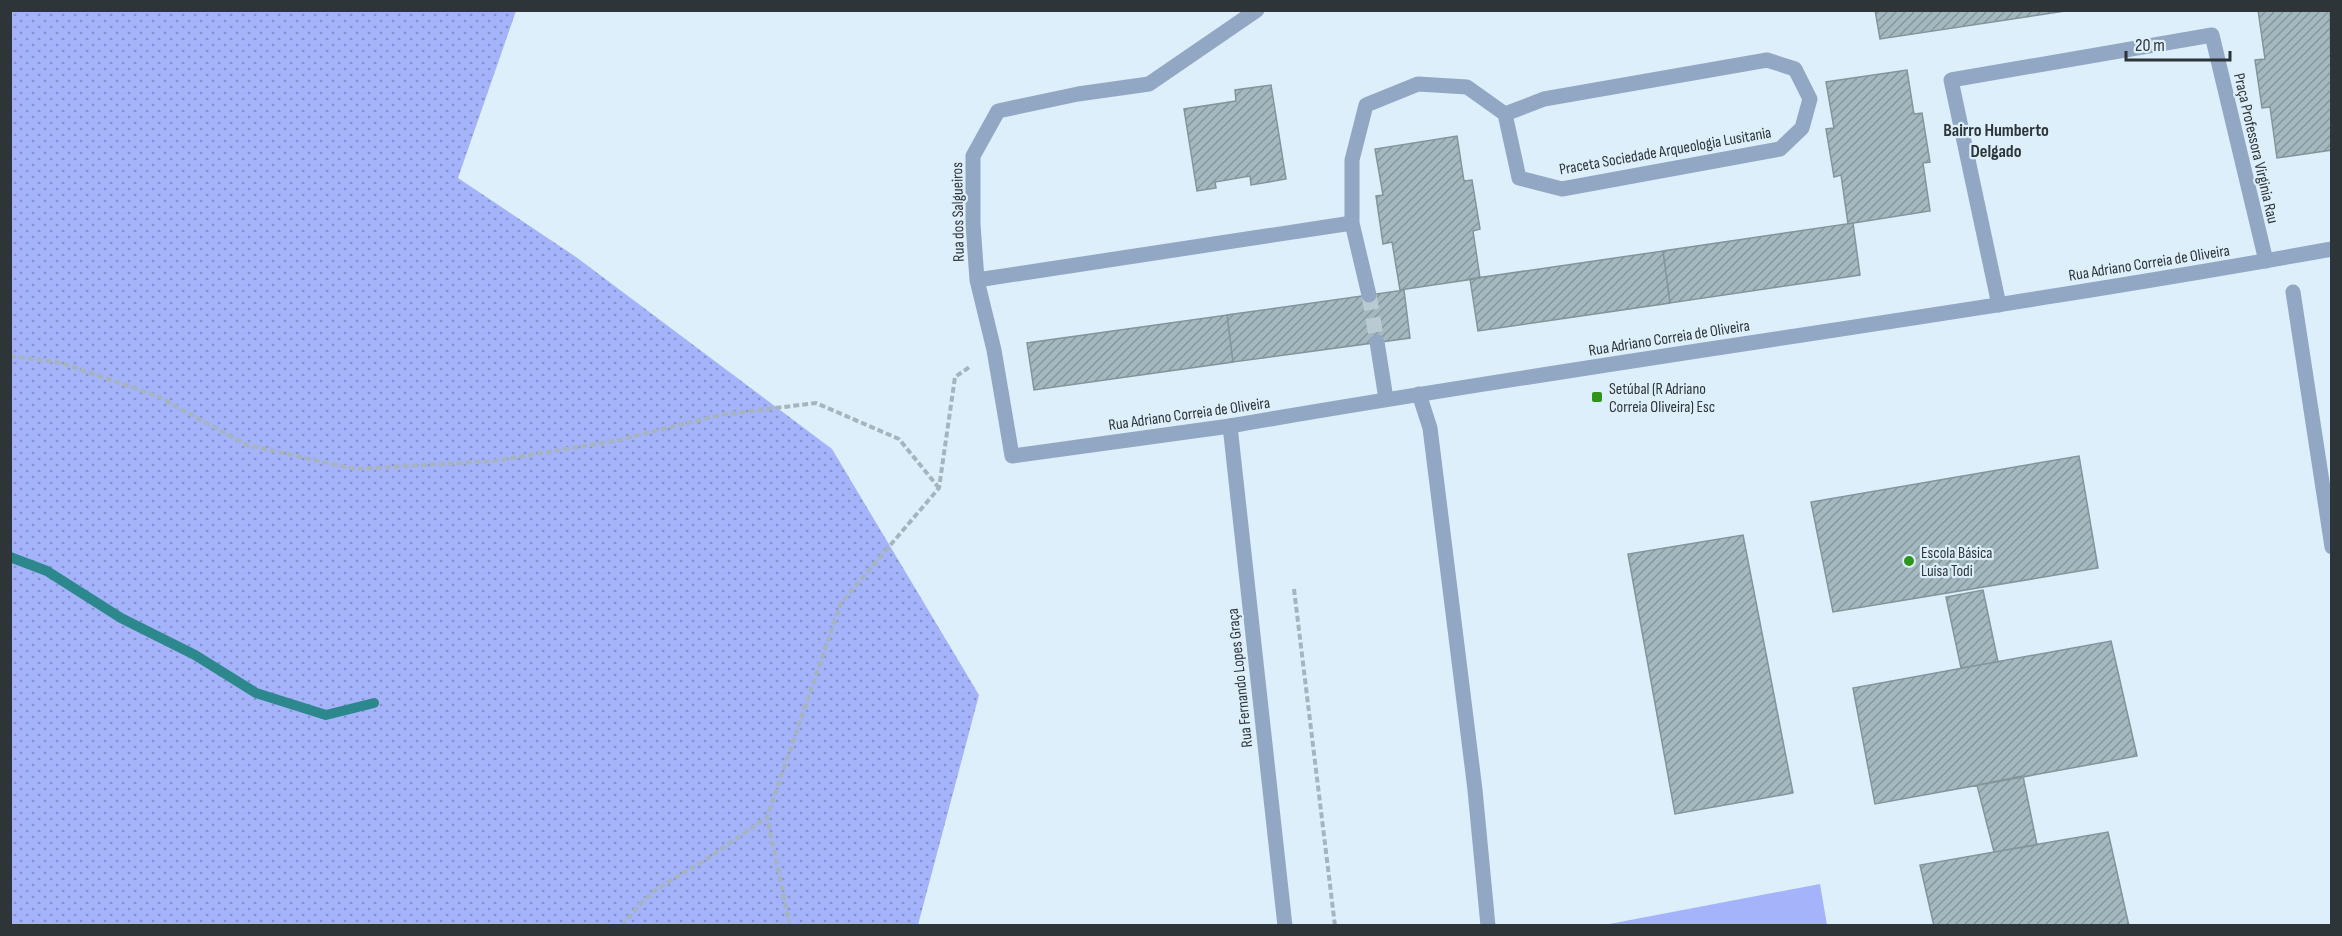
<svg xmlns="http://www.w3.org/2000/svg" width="2342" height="936" viewBox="0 0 2342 936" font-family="'Sofia Sans Condensed',sans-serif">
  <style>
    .grass { fill: url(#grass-dots) }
    .garden { fill: #a4b3fa }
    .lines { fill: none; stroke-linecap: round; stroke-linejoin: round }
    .stream { stroke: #2c888c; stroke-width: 10 }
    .building { fill: url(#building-hatch); stroke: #81959b; stroke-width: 1.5 }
    .minor-tunnel { stroke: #bacad3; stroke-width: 15; stroke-dasharray: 15 8; stroke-linecap: butt }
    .path { stroke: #a6b5bd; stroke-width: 4; stroke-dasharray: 6 3; stroke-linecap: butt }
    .service { stroke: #92a7c4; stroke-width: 15 }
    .pedestrian { stroke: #92a7c4; stroke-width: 15 }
    .minor { stroke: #92a7c4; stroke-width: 15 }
    .tertiary { stroke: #92a7c4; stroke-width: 15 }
    .poi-dot { fill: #2f951a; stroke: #ddeffa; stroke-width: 2 }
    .labels { text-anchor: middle; stroke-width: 4.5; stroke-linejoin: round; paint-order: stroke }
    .street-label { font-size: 16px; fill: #2e3539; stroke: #ddeffa }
    .poi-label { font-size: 16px; fill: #2e3539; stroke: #ddeffa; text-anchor: start }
    .neighbourhood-label { font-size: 18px; font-weight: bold; fill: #2e3539; stroke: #ddeffa }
  </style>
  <defs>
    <pattern id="grass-dots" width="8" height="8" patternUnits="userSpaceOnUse" patternTransform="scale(1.5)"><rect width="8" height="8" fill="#a4b3fa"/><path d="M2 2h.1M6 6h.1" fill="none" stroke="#8692cb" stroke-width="1.8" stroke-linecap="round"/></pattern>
    <pattern id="building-hatch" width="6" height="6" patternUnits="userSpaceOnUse" patternTransform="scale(1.5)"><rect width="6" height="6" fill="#a4b9bf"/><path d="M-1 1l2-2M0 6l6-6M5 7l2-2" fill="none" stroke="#86979c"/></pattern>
  </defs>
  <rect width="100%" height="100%" fill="#ddeffa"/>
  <!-- grass -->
  <path class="grass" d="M 10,11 L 516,11 L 458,178 L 576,257 L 832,449 L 979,695 L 918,925 L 11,925 Z"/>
  <!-- garden -->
  <path class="garden" d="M 1820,884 L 1827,925 L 1604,925 Z"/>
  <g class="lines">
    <!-- stream -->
    <path class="stream" d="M 10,557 L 47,571 L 121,618 L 195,655 L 256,693 L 326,715 L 374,703"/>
  </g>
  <!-- building -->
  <path class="building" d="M 1875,10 L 2072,10 L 1880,39 Z
    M 2258,10 L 2330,10 L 2332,150 L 2277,158 L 2270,107 L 2262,108 L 2255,60 L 2265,59 Z
    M 1907,70 L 1914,114 L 1922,113 L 1930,162 L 1923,163 L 1930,211 L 1848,224 L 1841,175 L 1834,177 L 1826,129 L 1834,128 L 1826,82 Z
    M 1271,85 L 1286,179 L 1251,185 L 1250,176 L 1215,182 L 1216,188 L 1197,191 L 1184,109 L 1236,101 L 1235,90 Z
    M 1457,136 L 1464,181 L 1472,180 L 1480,229 L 1473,231 L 1480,278 L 1400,290 L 1392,242 L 1383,244 L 1376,196 L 1383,195 L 1375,149 Z
    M 1853,223 L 1860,275 L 1670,303 L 1663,251 Z
    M 1663,251 L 1670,303 L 1478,331 L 1470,279 Z
    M 1404,290 L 1410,338 L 1233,362 L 1227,315 Z
    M 1227,315 L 1233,362 L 1034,390 L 1027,343 Z
    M 2079,456 L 2098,568 L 1833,612 L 1811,502 Z
    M 1743,535 L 1793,793 L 1675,814 L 1628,554 Z
    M 1983,590 L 1998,662 L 1961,668 L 1946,597 Z
    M 2111,641 L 2137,756 L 1875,804 L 1853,688 Z
    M 2023,776 L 2037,845 L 1994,852 L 1977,785 Z
    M 2108,832 L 2129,926 L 1934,926 L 1920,865 Z"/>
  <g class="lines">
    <!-- minor-tunnel -->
    <path class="minor-tunnel" d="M 1369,295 L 1377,342"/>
    <!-- path -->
    <path class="path" d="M 10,356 L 62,363 L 157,396 L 247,445 L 355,469 L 494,461 L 614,441 L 720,415 L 816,403 L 899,439 L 939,488
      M 1294,589 L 1335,926
      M 622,926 C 647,892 663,885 697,865 C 721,850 744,833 767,817
      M 790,926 L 767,817 L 841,603 L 939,488 L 955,377 L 971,366"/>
    <!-- service -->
    <path class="service" d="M 1999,305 L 1951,80 L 2212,35 L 2266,261
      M 1419,394 L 1430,428 L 1475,790 L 1488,926"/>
    <!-- pedestrian -->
    <path class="pedestrian" d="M 2293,292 L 2332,547"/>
    <!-- minor -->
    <path class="minor" d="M 1352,223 L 1352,160 L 1366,105 L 1418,84 L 1467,87 L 1505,114 L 1519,178 L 1562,189 L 1780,149 L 1802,128 L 1810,99 L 1795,69 L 1767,60 L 1544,99 L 1505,114
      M 977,280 L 1352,223 L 1369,295
      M 1377,342 L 1386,399
      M 1230,426 L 1012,456 L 994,350 L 977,280 L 973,224 L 973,156 L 998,111 L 1078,94 L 1149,84 L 1257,10"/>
    <!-- tertiary -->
    <path class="tertiary" d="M 1285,926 L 1230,426 C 1596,362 1965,315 2332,249"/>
  </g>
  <!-- markers -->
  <g class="poi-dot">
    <rect x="1591" y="391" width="12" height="12" rx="3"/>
    <circle cx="1909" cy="561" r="6"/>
  </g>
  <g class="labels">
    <!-- street labels -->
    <g class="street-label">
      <text transform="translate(2257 148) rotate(77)" y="6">Praça Professora Virginia Rau</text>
      <text transform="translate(1665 150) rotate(-10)" y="6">Praceta Sociedade Arqueologia Lusitania</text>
      <text transform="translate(957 212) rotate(-91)" y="6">Rua dos Salgueiros</text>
      <text transform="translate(2149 262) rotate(-9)" y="6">Rua Adriano Correia de Oliveira</text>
      <text transform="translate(1669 337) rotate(-9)" y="6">Rua Adriano Correia de Oliveira</text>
      <text transform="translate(1189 413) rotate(-8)" y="6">Rua Adriano Correia de Oliveira</text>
      <text transform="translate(1239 678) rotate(-96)" y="6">Rua Fernando Lopes Graça</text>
    </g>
    <!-- poi labels -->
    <g class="poi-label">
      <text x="1609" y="394">Setúbal (R Adriano<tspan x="1609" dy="18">Correia Oliveira) Esc</tspan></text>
      <text x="1921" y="558">Escola Básica<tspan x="1921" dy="18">Luísa Todi</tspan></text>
    </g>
    <!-- neighbourhood labels -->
    <g class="neighbourhood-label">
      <text x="1996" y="136">Bairro Humberto<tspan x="1996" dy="21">Delgado</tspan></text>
    </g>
  </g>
  <!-- border -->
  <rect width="2342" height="936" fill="none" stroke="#2e3539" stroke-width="24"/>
  <!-- scale -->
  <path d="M2126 51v9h104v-9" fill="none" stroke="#2e3539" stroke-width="3"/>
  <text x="2135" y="51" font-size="18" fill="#2e3539" stroke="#ddeffa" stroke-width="4.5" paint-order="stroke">20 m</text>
</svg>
